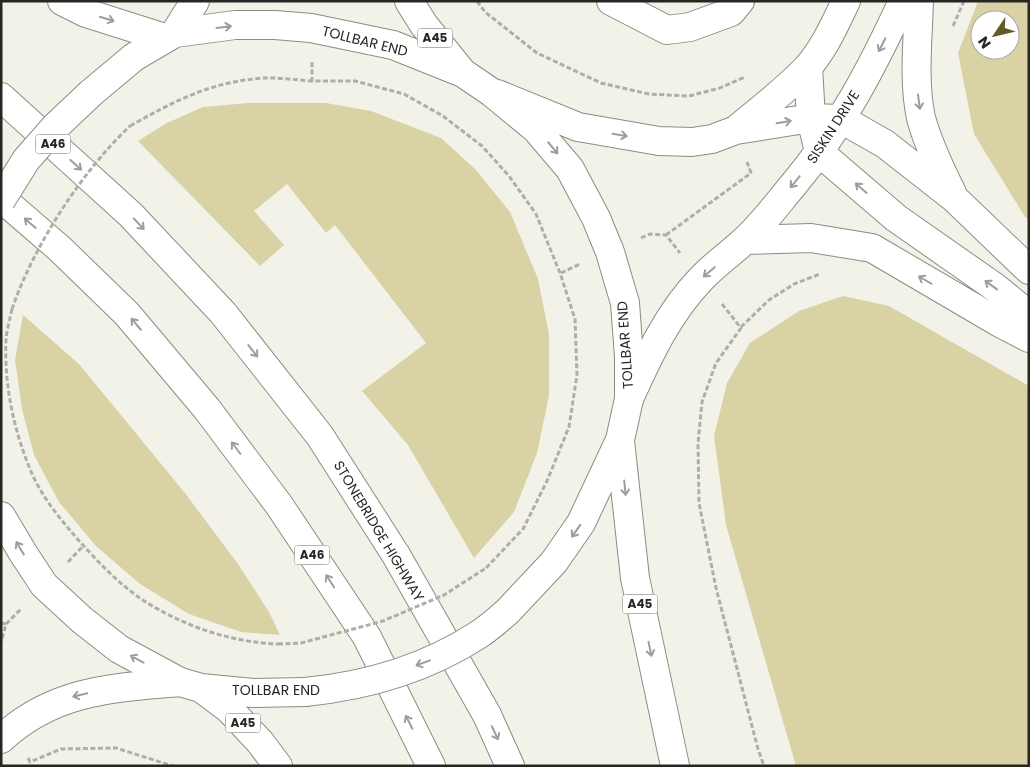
<svg xmlns="http://www.w3.org/2000/svg" width="1030" height="767" viewBox="0 0 1030 767" font-family="Poppins,sans-serif">
  <style>
    .green { fill: #d8d2a5; fill-rule: evenodd }
    .lines { fill: none; stroke-linecap: round; stroke-linejoin: round }
    .minor-casing { stroke: #8d8c83; stroke-width: 30 }
    .major-casing { stroke: #8d8c83; stroke-width: 30 }
    .highway-casing { stroke: #8d8c83; stroke-width: 30 }
    .path { stroke: #afaea7; stroke-width: 3; stroke-dasharray: 5 2.5; stroke-linecap: butt }
    .minor { stroke: #fff; stroke-width: 28 }
    .major { stroke: #fff; stroke-width: 28 }
    .highway { stroke: #fff; stroke-width: 28 }
    .highway-bridge-casing { stroke: #8d8c83; stroke-width: 30; stroke-linecap: butt }
    .path-bridge { stroke: #afaea7; stroke-width: 3; stroke-dasharray: 5 2.5; stroke-linecap: butt }
    .highway-bridge { stroke: #fff; stroke-width: 28 }
    .oneway { stroke: #9e9d9c }
    .labels { text-anchor: middle; stroke-width: 4; stroke-linejoin: round; paint-order: stroke }
    .shield { fill: #fff; stroke: #686765; stroke-width: 1 }
    .shield-label { font-size: 12px; font-weight: bold; fill: #272623 }
    .street-label { font-size: 14px; fill: #272623; stroke: #fff }
  </style>
  <rect width="100%" height="100%" fill="#f3f2e8"/>
  <!-- green -->
  <path class="green" d="M 978,1 L 1029,1 L 1029,220 L 1025,217 L 974,134 L 958,53 ZM 980,20 L 1010,20 L 1010,50 L 980,50 Z
    M 249,103 L 326,103 L 371,111 L 441,138 L 475,169 L 510,212 L 538,279 L 549,334 L 549,396 L 537,453 L 514,512 L 474,558 L 408,445 L 362,391 L 426,343 L 335,225 L 326,233 L 287,184 L 254,211 L 284,245 L 260,266 L 138,141 L 165,124 L 203,107 Z
    M 843,296 L 889,306 L 1029,386 L 1029,766 L 796,766 L 726,525 L 714,436 L 727,383 L 750,343 L 799,311 Z
    M 23,315 L 79,364 L 185,493 L 238,564 L 269,612 L 280,635 L 241,632 L 189,614 L 140,584 L 96,546 L 59,502 L 34,455 L 22,409 L 15,360 Z"/>
  <g class="lines">
    <!-- minor casing -->
    <g class="minor-casing">
      <path id="minor" d="M 611,1 L 667,30 L 690,27 L 731,12 L 740,1
        M 919,1 C 918,39 913,81 921,118 C 928,144 940,169 952,193
        M 808,67 L 811,118 L 819,152 L 896,218 L 996,288 L 1029,315
        M 497,94 L 578,127 L 659,141 L 692,142 L 712,139 L 736,130 L 811,118 L 841,119 L 885,144 L 954,198 L 1029,270
        M 737,129 C 761,109 786,90 807,68 C 824,49 835,24 846,1
        M 746,240 L 811,238 L 872,248 L 1000,323 L 1029,338
        M 629,399 C 648,357 668,313 701,279 C 714,265 730,254 744,241 C 762,225 778,203 794,184 C 840,129 873,66 903,1"/>
    </g>
    <!-- major casing -->
    <g class="major-casing">
      <path id="major" d="M 1,739 C 54,690 112,688 180,682"/>
    </g>
    <!-- highway casing -->
    <g class="highway-casing">
      <path id="highway" d="M 62,1 L 86,13 L 165,38
        M 409,1 L 424,25 L 462,72
        M 175,33 L 195,1
        M 91,93 L 134,57 L 175,33 L 235,25 L 275,25 L 311,28 L 393,45 L 463,73 L 491,92 L 536,129 L 570,169 L 596,218 L 610,252 L 625,303 L 629,357 L 629,399 L 620,440 L 581,523 L 554,562 L 508,611
        M 1,97 L 131,215 L 223,313 L 320,436 L 396,555 L 487,715 L 510,766
        M 1,198 L 59,248 L 127,314 L 207,409 L 279,505 L 367,637 L 431,766
        M 620,441 L 635,578 L 675,766
        M 1,516 L 23,553 L 44,585 L 82,620 L 119,649 L 180,682 L 201,688 L 253,693 L 305,692
        M 201,688 L 229,709 L 260,742 L 278,766"/>
    </g>
    <!-- path -->
    <path class="path" d="M 477,1 L 485,12 L 537,53 L 601,83 L 649,94 L 689,96 L 720,88 L 745,77
      M 953,26 L 964,1
      M 312,62 L 312,81 L 355,81 L 404,94 L 443,116 L 482,146 L 509,176 L 536,214 L 560,273 L 575,319 L 577,375 L 569,427 L 547,481 L 523,529 L 486,568
      M 130,126 C 171,103 206,84 254,79 C 273,76 293,80 312,81
      M 666,235 L 751,173 L 747,162
      M 641,238 L 650,234 L 666,235 L 680,253
      M 561,273 L 580,264
      M 722,304 L 741,328 L 716,363 L 702,402 L 698,443 L 699,503 L 716,588 L 758,749 L 764,766
      M 12,309 C 10,319 7,329 6,339 C 4,383 13,428 30,469 C 40,494 57,515 74,535 C 96,560 121,587 149,604 C 189,628 232,642 278,644
      M 741,327 L 769,300 L 794,284 L 820,274
      M 68,562 L 84,545
      M 1,623 L 6,624 L 1,643
      M 6,624 L 21,609
      M 28,758 L 30,762 L 61,749 L 116,748 L 173,766"/>
    <!-- minor -->
    <use href="#minor" class="minor"/>
    <!-- major -->
    <use href="#major" class="major"/>
    <!-- highway -->
    <use href="#highway" class="highway"/>
    <!-- highway-bridge casing -->
    <g class="highway-bridge-casing">
      <path id="highway-bridge" d="M 1,200 L 26,160 L 55,127 L 91,93
        M 305,692 C 366,686 427,668 478,635 C 489,628 499,619 508,611"/>
    </g>
    <!-- path-bridge -->
    <path class="path-bridge" d="M 12,309 C 33,247 82,171 130,126
      M 278,644 L 301,643 L 383,621 L 444,595 L 486,568"/>
    <!-- highway-bridge -->
    <use href="#highway-bridge" class="highway-bridge"/>
  </g>
  <!-- one-way arrows -->
  <defs><path id="oneway-shaft" d="M-6 0H5M1.5-3L5.5 0L1.5 3" fill="none" stroke-width="1.6" stroke-linecap="round" stroke-linejoin="round" transform="scale(1.25)"/></defs>
  <g class="oneway">
    <use href="#oneway-shaft" transform="translate(107 19) rotate(17)"/>
    <use href="#oneway-shaft" transform="translate(224 27) rotate(-7)"/>
    <use href="#oneway-shaft" transform="translate(882 45) rotate(117)"/>
    <use href="#oneway-shaft" transform="translate(919 102) rotate(82)"/>
    <use href="#oneway-shaft" transform="translate(784 122) rotate(-9)"/>
    <use href="#oneway-shaft" transform="translate(620 135) rotate(9)"/>
    <use href="#oneway-shaft" transform="translate(553 148) rotate(50)"/>
    <use href="#oneway-shaft" transform="translate(76 165) rotate(42)"/>
    <use href="#oneway-shaft" transform="translate(795 182) rotate(129)"/>
    <use href="#oneway-shaft" transform="translate(861 188) rotate(-139)"/>
    <use href="#oneway-shaft" transform="translate(30 223) rotate(-139)"/>
    <use href="#oneway-shaft" transform="translate(139 224) rotate(47)"/>
    <use href="#oneway-shaft" transform="translate(709 272) rotate(140)"/>
    <use href="#oneway-shaft" transform="translate(925 280) rotate(-150)"/>
    <use href="#oneway-shaft" transform="translate(991 285) rotate(-144)"/>
    <use href="#oneway-shaft" transform="translate(136 324) rotate(-130)"/>
    <use href="#oneway-shaft" transform="translate(253 351) rotate(52)"/>
    <use href="#oneway-shaft" transform="translate(236 448) rotate(-127)"/>
    <use href="#oneway-shaft" transform="translate(625 488) rotate(84)"/>
    <use href="#oneway-shaft" transform="translate(576 531) rotate(125)"/>
    <use href="#oneway-shaft" transform="translate(20 548) rotate(-121)"/>
    <use href="#oneway-shaft" transform="translate(330 581) rotate(-123)"/>
    <use href="#oneway-shaft" transform="translate(650 649) rotate(78)"/>
    <use href="#oneway-shaft" transform="translate(137 659) rotate(-152)"/>
    <use href="#oneway-shaft" transform="translate(423 663) rotate(160)"/>
    <use href="#oneway-shaft" transform="translate(80 695) rotate(166)"/>
    <use href="#oneway-shaft" transform="translate(409 722) rotate(-117)"/>
    <use href="#oneway-shaft" transform="translate(495 733) rotate(65)"/>
  </g>
  <g class="labels">
    <!-- shield labels -->
    <g class="shield">
      <rect x="417.5" y="28.5" width="35" height="19" rx="4"/>
      <rect x="35.5" y="134.5" width="35" height="19" rx="4"/>
      <rect x="294.5" y="545.5" width="35" height="19" rx="4"/>
      <rect x="622.5" y="594.5" width="35" height="19" rx="4"/>
      <rect x="225.5" y="713.5" width="35" height="19" rx="4"/>
    </g>
    <g class="shield-label">
      <text x="435" y="42">A45</text>
      <text x="53" y="148">A46</text>
      <text x="312" y="559">A46</text>
      <text x="640" y="608">A45</text>
      <text x="243" y="727">A45</text>
    </g>
    <!-- street labels -->
    <g class="street-label">
      <text transform="translate(365 41) rotate(14)" y="5">TOLLBAR END</text>
      <text transform="translate(833 127) rotate(-57)" y="5">SISKIN DRIVE</text>
      <text transform="translate(625 345) rotate(-94)" y="5">TOLLBAR END</text>
      <text transform="translate(379 531) rotate(59)" y="5">STONEBRIDGE HIGHWAY</text>
      <text x="276" y="695">TOLLBAR END</text>
    </g>
  </g>
  <!-- border -->
  <rect width="1030" height="767" fill="none" stroke="#272623" stroke-width="5"/>
  <!-- north arrow -->
  <g transform="translate(995 35) rotate(235)"><circle r="24" fill="#ffffff" stroke="#a9a8a7"/>
  <path d="M0-4L9 19L0 12L-9 19Z" fill="#625b27"/>
  <text y="-8" font-size="14" font-weight="bold" text-anchor="middle" fill="#272623">N</text>
  </g>
</svg>
